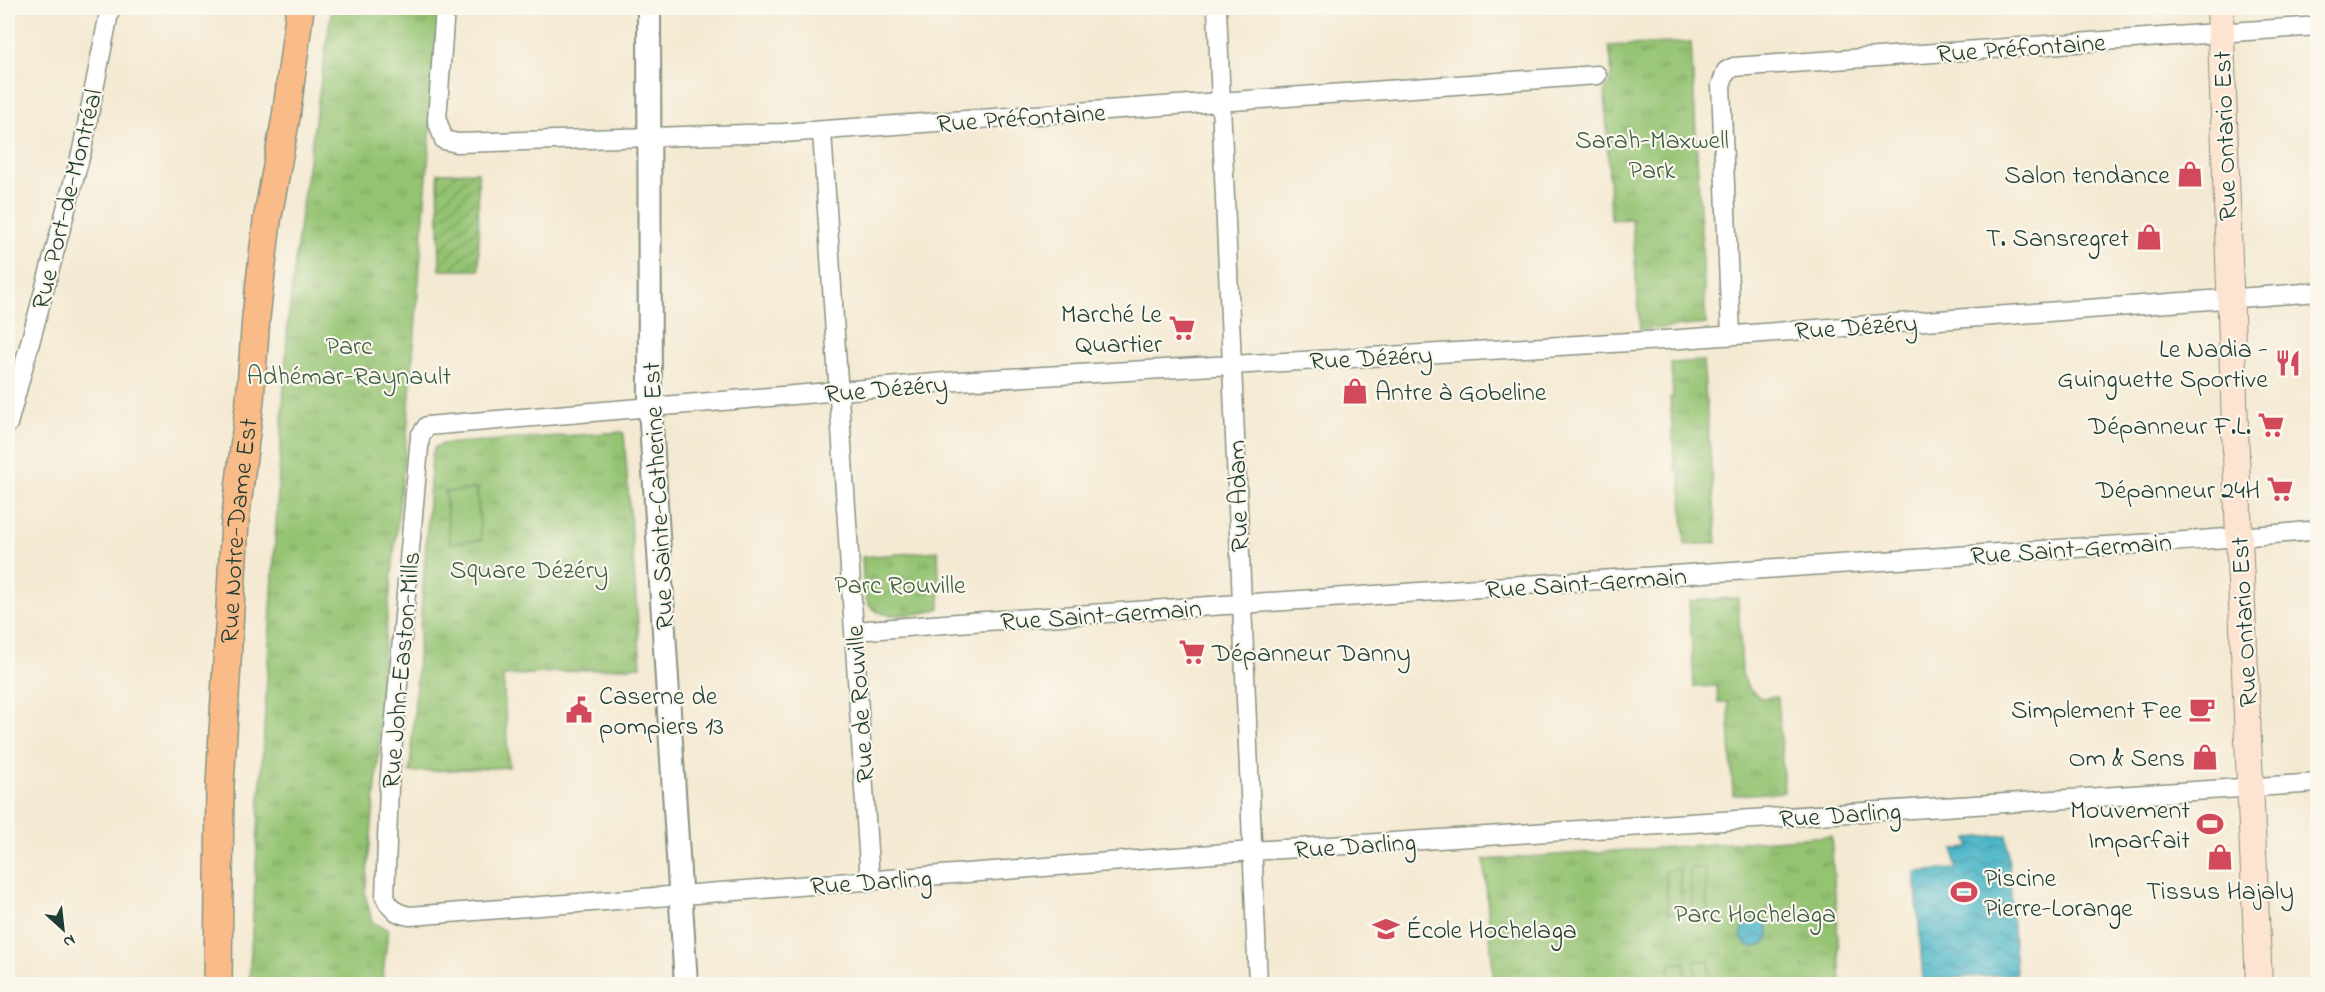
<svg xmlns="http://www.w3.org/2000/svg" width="2325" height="992" viewBox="0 0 2325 992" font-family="'Indie Flower',sans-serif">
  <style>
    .park { fill: url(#park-tufts); stroke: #5a8053; stroke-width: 1.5 }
    .garden { fill: url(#garden-furrows); stroke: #5a8053; stroke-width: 1.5 }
    .pitch { fill: #94c372; stroke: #5a8053; stroke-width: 1.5 }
    .water { fill: url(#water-waves); stroke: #34797e; stroke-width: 1.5 }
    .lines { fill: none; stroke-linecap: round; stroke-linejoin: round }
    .minor-casing { stroke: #8a9383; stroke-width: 21 }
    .tertiary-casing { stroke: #8a9383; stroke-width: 26 }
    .secondary-casing { stroke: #8a9383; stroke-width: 28 }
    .primary-casing { stroke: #8a9383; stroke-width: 30 }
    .minor { stroke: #fff; stroke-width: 18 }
    .tertiary { stroke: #fff; stroke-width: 22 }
    .secondary { stroke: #fde4d0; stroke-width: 26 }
    .primary { stroke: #f9bc89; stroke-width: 27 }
    .labels { text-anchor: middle; stroke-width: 4.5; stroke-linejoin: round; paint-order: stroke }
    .street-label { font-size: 26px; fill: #1f3d34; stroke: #fbf7ec }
    .park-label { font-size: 26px; fill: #3c5e44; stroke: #fbf7ec }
    .poi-label { font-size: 26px; fill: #1f3d34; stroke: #fbf7ec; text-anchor: end }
  </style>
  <defs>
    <pattern id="park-tufts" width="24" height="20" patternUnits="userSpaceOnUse" patternTransform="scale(1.5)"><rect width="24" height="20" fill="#94c372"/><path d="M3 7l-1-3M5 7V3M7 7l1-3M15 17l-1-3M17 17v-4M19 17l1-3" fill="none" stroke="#78a05e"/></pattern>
    <pattern id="garden-furrows" width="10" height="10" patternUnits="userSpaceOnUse" patternTransform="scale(1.5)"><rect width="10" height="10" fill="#94c372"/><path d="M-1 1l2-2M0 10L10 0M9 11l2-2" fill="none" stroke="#78a05e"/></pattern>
    <pattern id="water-waves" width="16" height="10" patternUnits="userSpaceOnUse" patternTransform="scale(1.5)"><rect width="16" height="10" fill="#4ab5c7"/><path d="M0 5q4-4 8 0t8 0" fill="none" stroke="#3d94a2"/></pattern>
  </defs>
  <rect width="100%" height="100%" fill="#fbf7ec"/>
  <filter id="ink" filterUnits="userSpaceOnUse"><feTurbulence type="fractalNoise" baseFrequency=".0167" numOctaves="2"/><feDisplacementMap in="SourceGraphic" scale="12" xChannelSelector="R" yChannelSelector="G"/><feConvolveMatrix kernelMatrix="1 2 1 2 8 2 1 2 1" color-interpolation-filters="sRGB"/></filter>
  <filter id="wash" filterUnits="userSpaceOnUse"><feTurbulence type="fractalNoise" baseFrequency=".008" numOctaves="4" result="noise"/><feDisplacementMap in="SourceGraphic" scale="24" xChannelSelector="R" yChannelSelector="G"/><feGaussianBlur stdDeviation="1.35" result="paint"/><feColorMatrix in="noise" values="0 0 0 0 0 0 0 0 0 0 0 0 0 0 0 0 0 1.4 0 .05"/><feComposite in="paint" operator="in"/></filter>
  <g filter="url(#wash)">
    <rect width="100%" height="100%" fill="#f4e9d2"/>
    <!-- park -->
    <path class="park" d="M 332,8 L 440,8 L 407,433 L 383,657 L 378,764 L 365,894 L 372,922 L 388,930 L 382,984 L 249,984 L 288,320 L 301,213 Z
      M 1691,42 L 1706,324 L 1640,330 L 1632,219 L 1611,220 L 1605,89 C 1615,77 1611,62 1609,46 Z
      M 1703,361 L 1717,543 L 1685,545 L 1680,471 L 1675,471 L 1670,397 L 1673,397 L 1671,363 Z
      M 622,432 L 624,434 L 641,666 L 503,676 L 509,767 L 410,772 L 432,455 L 435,447 L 443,444 Z
      M 938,551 L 940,608 C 928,613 917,614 903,615 C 857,617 865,592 862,557 Z
      M 1738,598 L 1742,674 L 1748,688 L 1761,698 L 1778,697 L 1784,792 L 1733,795 L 1728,702 L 1718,702 L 1717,686 L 1694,687 L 1689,601 Z
      M 1831,836 L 1841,984 L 1494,984 L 1484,860 Z"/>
    <!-- garden -->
    <path class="garden" d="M 478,172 L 479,270 L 440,270 L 438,173 Z"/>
    <!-- pitch -->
    <path class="pitch" d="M 477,489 L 481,540 L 450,543 L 445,492 Z
      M 1690,868 L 1705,868 L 1707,911 L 1692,912 Z
      M 1680,869 L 1682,913 L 1668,913 L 1666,870 Z
      M 1709,960 L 1710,984 L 1696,984 L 1695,961 Z
      M 1685,963 L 1686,984 L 1671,984 L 1670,964 Z"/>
    <!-- water -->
    <path class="water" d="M 2007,835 L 2016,974 L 1923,980 L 1915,872 L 1956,869 L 1954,849 L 1969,848 L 1968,838 Z
      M1741 933a14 14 0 1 1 28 0a14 14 0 1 1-28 0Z"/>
  </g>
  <g filter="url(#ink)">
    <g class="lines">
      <!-- minor casing -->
      <g class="minor-casing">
        <path id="minor" d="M 445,8 L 437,120 L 444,140 L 457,143 L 783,133 L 1597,75
          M 1217,8 L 1258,984
          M 822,131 L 870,882
          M 2318,292 L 1681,339 L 958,381 L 427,426 L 420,436 L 389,786 L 385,897 C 390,909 397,914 410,916 L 1252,851 L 2318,783
          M 1731,336 L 1721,85 L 1726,71 L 1734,67 L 2318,26
          M 8,424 L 82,150 L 110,8
          M 855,631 L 971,622 C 1305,601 1639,580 1972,555 C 2087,546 2203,542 2318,530"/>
      </g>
      <!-- tertiary casing -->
      <g class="tertiary-casing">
        <path id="tertiary" d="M 649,8 L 650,407 L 686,984"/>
      </g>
      <!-- secondary casing -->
      <g class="secondary-casing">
        <path id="secondary" d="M 2220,8 L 2239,538 L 2259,984"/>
      </g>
      <!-- primary casing -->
      <g class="primary-casing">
        <g id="primary">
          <path id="s1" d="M 218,984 L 220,785 L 235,522 L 250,400 L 256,317 L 267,221 L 286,117 L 300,8"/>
        </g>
      </g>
      <!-- minor -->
      <use href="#minor" class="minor"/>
      <!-- tertiary -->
      <use href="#tertiary" class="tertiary"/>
      <!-- secondary -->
      <use href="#secondary" class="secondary"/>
      <!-- primary -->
      <use href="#primary" class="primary"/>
    </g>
  </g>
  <!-- icons -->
  <defs>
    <g id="shop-bare" transform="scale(2.07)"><path d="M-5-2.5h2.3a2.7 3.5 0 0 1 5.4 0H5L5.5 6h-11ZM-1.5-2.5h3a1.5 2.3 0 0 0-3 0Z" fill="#d1495b" stroke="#fbf7ec" stroke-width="2.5" paint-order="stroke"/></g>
    <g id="supermarket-bare" transform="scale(2.07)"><path d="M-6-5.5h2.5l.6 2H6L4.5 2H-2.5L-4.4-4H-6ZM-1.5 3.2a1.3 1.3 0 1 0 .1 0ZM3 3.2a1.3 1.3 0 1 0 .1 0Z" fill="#d1495b" stroke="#fbf7ec" stroke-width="2.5" paint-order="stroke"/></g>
    <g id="restaurant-bare" transform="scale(2.07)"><path d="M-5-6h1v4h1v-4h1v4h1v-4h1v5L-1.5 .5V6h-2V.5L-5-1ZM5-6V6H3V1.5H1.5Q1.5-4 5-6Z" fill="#d1495b" stroke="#fbf7ec" stroke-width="2.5" paint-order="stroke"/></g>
    <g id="cafe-bare" transform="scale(2.07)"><path d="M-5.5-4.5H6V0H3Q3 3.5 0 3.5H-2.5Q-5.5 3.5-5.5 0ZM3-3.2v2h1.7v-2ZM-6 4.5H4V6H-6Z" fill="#d1495b" stroke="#fbf7ec" stroke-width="2.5" paint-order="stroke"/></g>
    <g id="civic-bare" transform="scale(2.07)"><path d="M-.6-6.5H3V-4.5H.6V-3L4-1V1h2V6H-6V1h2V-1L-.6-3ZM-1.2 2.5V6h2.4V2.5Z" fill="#d1495b" stroke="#fbf7ec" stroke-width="2.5" paint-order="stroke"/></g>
    <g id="stadium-bare" transform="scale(2.07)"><path d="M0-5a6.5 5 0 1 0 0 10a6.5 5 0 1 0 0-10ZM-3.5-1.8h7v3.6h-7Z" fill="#d1495b" stroke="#fbf7ec" stroke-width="2.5" paint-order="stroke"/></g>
    <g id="school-bare" transform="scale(2.07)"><path d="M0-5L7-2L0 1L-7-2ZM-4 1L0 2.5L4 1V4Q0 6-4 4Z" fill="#d1495b" stroke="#fbf7ec" stroke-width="2.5" paint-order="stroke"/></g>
  </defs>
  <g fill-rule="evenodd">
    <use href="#shop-bare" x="2190" y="174"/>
    <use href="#shop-bare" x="2149" y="237"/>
    <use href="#supermarket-bare" x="1182" y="328"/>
    <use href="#restaurant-bare" x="2288" y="363"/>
    <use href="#shop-bare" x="1355" y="391"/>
    <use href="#supermarket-bare" x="2271" y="425"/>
    <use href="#supermarket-bare" x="2280" y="489"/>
    <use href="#supermarket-bare" x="1192" y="652"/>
    <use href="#cafe-bare" x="2202" y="709"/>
    <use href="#civic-bare" x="579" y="710"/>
    <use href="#shop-bare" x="2205" y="757"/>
    <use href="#stadium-bare" x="2210" y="824"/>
    <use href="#shop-bare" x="2220" y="857"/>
    <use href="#stadium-bare" x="1964" y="892"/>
    <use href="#school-bare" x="1386" y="929"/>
  </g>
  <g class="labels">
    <!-- street labels -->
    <g class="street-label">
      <text transform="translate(2021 47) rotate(-4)" y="9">Rue Préfontaine</text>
      <text transform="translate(1021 117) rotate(-4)" y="9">Rue Préfontaine</text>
      <text transform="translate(2224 136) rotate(-92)" y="9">Rue Ontario Est</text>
      <text transform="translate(66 199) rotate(-76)" y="9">Rue Port-de-Montréal</text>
      <text transform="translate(1856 326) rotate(-4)" y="9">Rue Dézéry</text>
      <text transform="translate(1371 357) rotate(-3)" y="9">Rue Dézéry</text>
      <text transform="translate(886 388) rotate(-5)" y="9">Rue Dézéry</text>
      <text transform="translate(657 496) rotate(-93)" y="9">Rue Sainte-Catherine Est</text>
      <text transform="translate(1237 496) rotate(-92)" y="9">Rue Adam</text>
      <text dy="9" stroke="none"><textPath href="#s1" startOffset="454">Rue Notre-Dame Est</textPath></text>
      <text transform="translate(2071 548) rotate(-4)" y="9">Rue Saint-Germain</text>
      <text transform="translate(1586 582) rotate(-4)" y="9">Rue Saint-Germain</text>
      <text transform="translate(1101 614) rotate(-4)" y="9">Rue Saint-Germain</text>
      <text transform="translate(2243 622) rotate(-93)" y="9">Rue Ontario Est</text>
      <text transform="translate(400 670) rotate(-85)" y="9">Rue John-Easton-Mills</text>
      <text transform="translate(859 704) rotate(-94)" y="9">Rue de Rouville</text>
      <text transform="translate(1840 814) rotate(-4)" y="9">Rue Darling</text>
      <text transform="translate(1355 845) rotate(-4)" y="9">Rue Darling</text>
      <text transform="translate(871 881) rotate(-4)" y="9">Rue Darling</text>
    </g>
    <!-- park labels -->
    <g class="park-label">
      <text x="1652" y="148">Sarah-Maxwell<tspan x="1652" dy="30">Park</tspan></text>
      <text x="349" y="354">Parc<tspan x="349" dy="30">Adhémar-Raynault</tspan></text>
      <text x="529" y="578">Square Dézéry</text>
      <text x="900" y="593">Parc Rouville</text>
      <text x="1755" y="922">Parc Hochelaga</text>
    </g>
    <!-- poi labels -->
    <g class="poi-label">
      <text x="2170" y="183">Salon tendance</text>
      <text x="2129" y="246">T. Sansregret</text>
      <text x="1162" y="322">Marché Le<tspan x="1162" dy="30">Quartier</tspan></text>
      <text x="2268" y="357">Le Nadia -<tspan x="2268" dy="30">Guinguette Sportive</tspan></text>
      <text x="1375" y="400" text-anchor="start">Antre à Gobeline</text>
      <text x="2251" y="434">Dépanneur F.L.</text>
      <text x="2260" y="498">Dépanneur 24H</text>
      <text x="1212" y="661" text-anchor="start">Dépanneur Danny</text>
      <text x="599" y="704" text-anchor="start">Caserne de<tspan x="599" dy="30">pompiers 13</tspan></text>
      <text x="2182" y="718">Simplement Fee</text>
      <text x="2185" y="766">Om &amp; Sens</text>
      <text x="2190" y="818">Mouvement<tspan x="2190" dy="30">Imparfait</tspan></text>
      <text x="1984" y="886" text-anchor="start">Piscine<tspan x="1984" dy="30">Pierre-Lorange</tspan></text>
      <text x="2220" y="899" text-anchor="middle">Tissus Hajaly</text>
      <text x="1406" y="938" text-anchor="start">École Hochelaga</text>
    </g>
  </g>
  <!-- margin -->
  <rect width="2325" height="992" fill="none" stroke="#fbf7ec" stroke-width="30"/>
  <!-- north arrow -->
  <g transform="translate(63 929) rotate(153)" stroke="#fbf7ec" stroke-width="4.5" paint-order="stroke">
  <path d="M0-4.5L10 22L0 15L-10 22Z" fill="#1f3d34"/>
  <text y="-9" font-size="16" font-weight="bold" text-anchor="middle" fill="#1f3d34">N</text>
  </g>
</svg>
